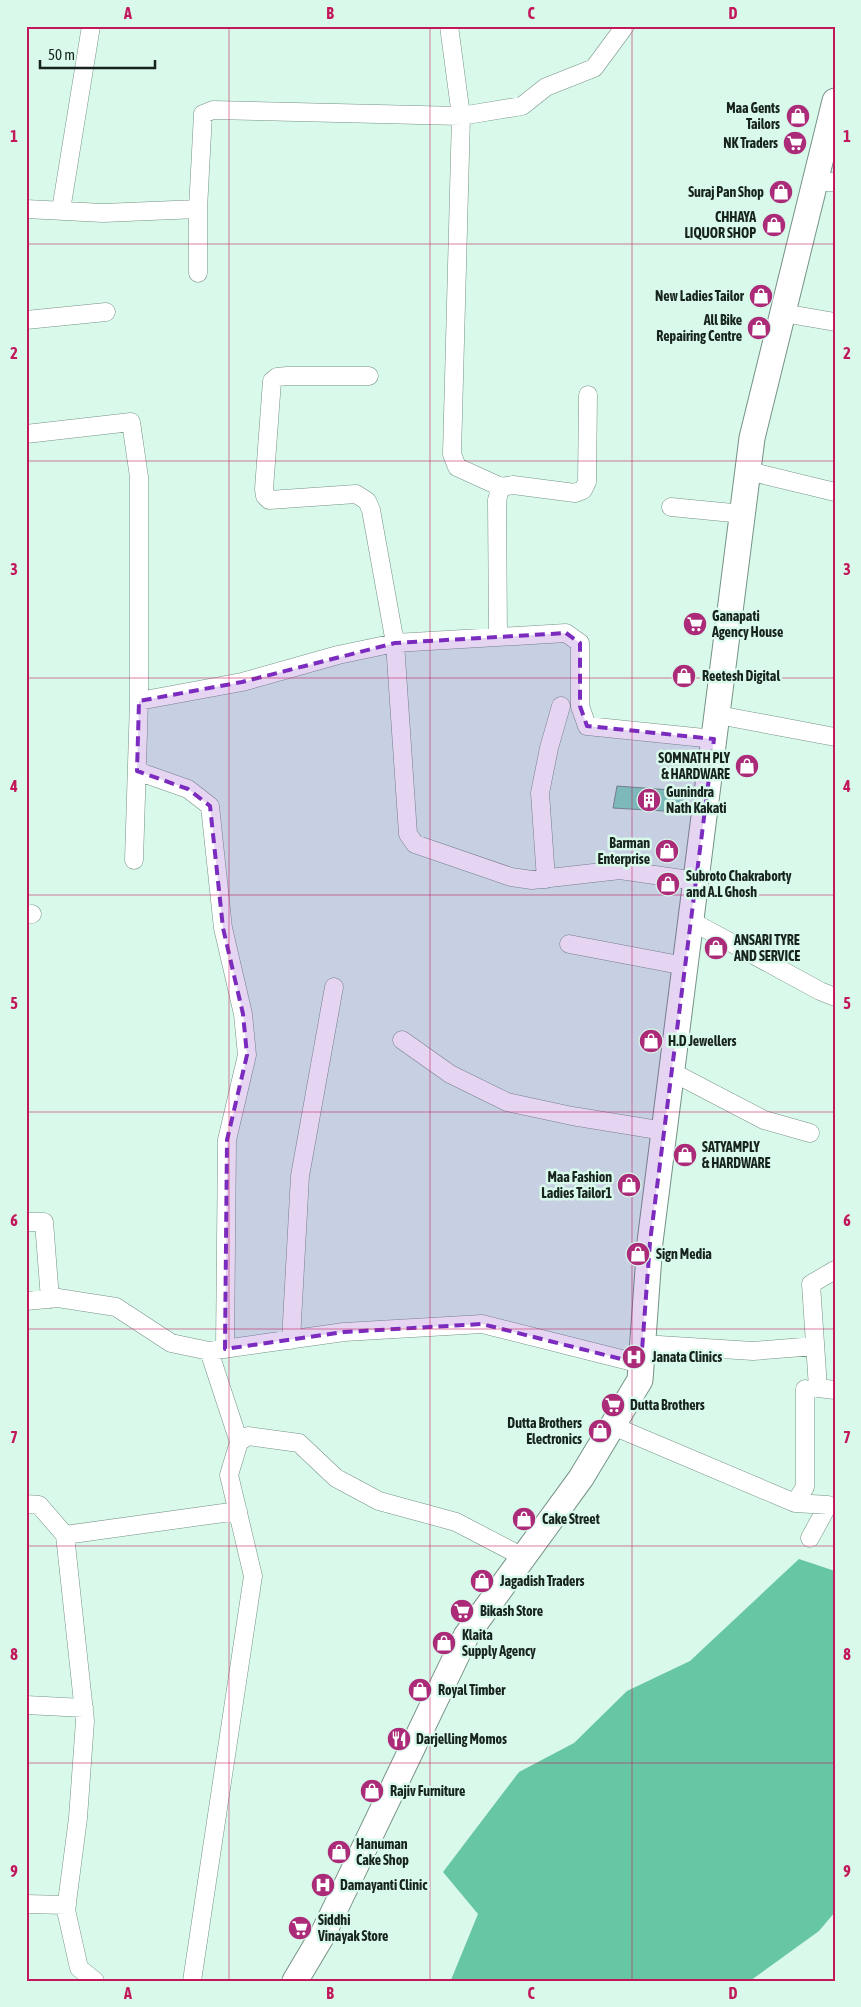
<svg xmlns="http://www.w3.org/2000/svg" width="861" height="2007" viewBox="0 0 861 2007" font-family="'Asap Condensed',sans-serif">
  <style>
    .forest { fill: #67c6a4 }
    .building { fill: #7ddbb9; stroke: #739185 }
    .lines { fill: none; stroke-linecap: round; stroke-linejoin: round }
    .street-casing { stroke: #759286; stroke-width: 19 }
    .secondary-casing { stroke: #759286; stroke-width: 27 }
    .street { stroke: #fff; stroke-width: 18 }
    .secondary { stroke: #fff; stroke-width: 25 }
    .marked { fill: #7b2cbf; fill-opacity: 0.2; stroke: #7b2cbf; stroke-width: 4; stroke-dasharray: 10 6; stroke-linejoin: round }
    .grid { fill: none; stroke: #c2185b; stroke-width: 1; stroke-opacity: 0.55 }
    .labels { text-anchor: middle; stroke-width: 5; stroke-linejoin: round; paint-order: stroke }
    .poi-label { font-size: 14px; font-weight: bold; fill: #17231e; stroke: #d9f9eb; text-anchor: start }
    .neatline { fill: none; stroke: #c2185b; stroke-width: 2 }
    .grid-label { font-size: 16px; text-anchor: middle; font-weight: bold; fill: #c2185b }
  </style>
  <rect width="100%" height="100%" fill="#d9f9eb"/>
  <!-- forest -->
  <path class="forest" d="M 799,1559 L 835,1571 L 835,1912 L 819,1931 L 750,1981 L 451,1980 L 478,1914 L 443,1872 L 519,1772 L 574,1743 L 627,1691 L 690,1661 Z"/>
  <!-- building -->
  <path class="building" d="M 617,786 L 684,791 L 681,812 L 613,808 Z"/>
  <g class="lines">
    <!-- street casing -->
    <g class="street-casing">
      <path id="street" d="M 449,26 L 461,116 L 452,454 L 457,467 L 501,487 L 513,485 L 575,493 L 583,490 L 587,482 L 588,395
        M 815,182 L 835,182
        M 26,209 L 103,213 L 198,209
        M 61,210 L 91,26
        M 198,273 L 198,209 L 203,114 L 213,110 L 461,116 L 522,106 L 546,87 L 594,68 L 625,26
        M 783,313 L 835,322
        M 26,320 L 106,312
        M 369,376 L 287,376 L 277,377 L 272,381 L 264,489 L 265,496 L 269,500 L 356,494 L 367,501 L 371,510 L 395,643 L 408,834 L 415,844 L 511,877 L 532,880 L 620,870 L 696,881
        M 26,434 L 131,422 L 139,477 L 139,701
        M 748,471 L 835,492
        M 671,507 L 743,514
        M 498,636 L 497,500 L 501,487
        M 718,715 L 835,737
        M 137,771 L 188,789 L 210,806 L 223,928 L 243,1014 L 247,1055 L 227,1140 L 225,1349
        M 134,860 L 139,701 L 242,682 L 338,655 L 395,643 L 566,633 L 580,643 L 580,706 L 587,726 L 714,739
        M 546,879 L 540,793 L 549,748 L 561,706
        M 26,915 L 32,914
        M 691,921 L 820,991 L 835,997
        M 569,944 L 685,966
        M 402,1040 L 450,1074 L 507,1102 L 572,1116 L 664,1131
        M 672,1072 L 764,1120 L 810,1133
        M 26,1222 L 44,1222 L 50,1299
        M 835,1270 L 811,1284 L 818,1388 L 835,1390
        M 26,1301 L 58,1298 L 116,1307 L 171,1343 L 209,1351 L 344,1332 L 482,1324 L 641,1364
        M 291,1340 L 300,1176 L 334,987
        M 643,1344 L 753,1351 L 815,1346
        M 209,1351 L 239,1442
        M 613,1426 L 795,1503 L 805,1487 L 805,1389
        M 795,1503 L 828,1505 L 810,1538
        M 26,1504 L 39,1505 L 65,1535 L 85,1721 L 78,1818 L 66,1910 L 79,1968 L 95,1981
        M 65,1535 L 238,1511
        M 26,1705 L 84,1708
        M 26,1904 L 67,1905
        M 192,1981 L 253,1576 L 229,1475 L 239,1442 L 248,1436 L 299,1443 L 336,1478 L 379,1501 L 456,1522 L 523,1557"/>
    </g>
    <!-- secondary casing -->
    <g class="secondary-casing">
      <path id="secondary" d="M 295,1981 L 323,1934 L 466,1636 L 581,1478 L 640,1380 L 650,1242 L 752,438 L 835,101"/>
    </g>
    <!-- street -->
    <use href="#street" class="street"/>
    <!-- secondary -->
    <use href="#secondary" class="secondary"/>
  </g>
  <!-- marked area -->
  <path class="marked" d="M 566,633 L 580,643 L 580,706 L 587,726 L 714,739 L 650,1242 L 641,1364 L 482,1324 L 344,1332 L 225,1349 L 227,1140 L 247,1055 L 243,1014 L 223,928 L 210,806 L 188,789 L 137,771 L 139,701 L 242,682 L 395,643 Z"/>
  <!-- grid -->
  <path class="grid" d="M 229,26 L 229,1981M 430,26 L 430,1981M 632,26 L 632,1981M 26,244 L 835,244M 26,461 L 835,461M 26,678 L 835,678M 26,895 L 835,895M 26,1112 L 835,1112M 26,1329 L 835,1329M 26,1546 L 835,1546M 26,1763 L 835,1763"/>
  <!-- icons -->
  <defs>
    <g id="shop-disc" transform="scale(1.25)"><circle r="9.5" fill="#ab2b79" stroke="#d9f9eb"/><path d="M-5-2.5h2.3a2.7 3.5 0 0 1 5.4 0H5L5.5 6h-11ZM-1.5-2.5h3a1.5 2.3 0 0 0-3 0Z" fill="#fff"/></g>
    <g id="supermarket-disc" transform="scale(1.25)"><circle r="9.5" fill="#ab2b79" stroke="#d9f9eb"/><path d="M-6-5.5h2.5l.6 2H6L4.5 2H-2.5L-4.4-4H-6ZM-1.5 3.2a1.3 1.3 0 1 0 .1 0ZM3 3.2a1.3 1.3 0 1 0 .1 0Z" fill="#fff"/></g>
    <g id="building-disc" transform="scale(1.25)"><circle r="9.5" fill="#ab2b79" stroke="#d9f9eb"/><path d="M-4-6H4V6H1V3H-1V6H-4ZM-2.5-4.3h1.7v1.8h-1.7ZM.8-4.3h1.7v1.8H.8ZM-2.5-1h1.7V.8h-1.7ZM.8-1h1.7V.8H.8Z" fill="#fff"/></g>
    <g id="hospital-disc" transform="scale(1.25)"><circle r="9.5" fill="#ab2b79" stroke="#d9f9eb"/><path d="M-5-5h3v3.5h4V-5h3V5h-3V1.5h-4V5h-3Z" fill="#fff"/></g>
    <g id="restaurant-disc" transform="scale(1.25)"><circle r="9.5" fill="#ab2b79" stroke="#d9f9eb"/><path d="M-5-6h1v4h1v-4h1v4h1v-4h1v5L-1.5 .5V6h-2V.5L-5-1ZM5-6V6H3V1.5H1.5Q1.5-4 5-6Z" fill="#fff"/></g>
  </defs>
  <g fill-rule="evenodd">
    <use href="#shop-disc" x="798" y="116"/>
    <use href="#supermarket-disc" x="795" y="143"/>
    <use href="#shop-disc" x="781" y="192"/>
    <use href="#shop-disc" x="774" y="225"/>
    <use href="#shop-disc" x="761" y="296"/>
    <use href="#shop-disc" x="759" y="328"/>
    <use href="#supermarket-disc" x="695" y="624"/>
    <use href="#shop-disc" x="684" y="676"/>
    <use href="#shop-disc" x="747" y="766"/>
    <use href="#building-disc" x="649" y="800"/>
    <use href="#shop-disc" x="667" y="851"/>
    <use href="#shop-disc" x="668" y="884"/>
    <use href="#shop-disc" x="716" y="948"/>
    <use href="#shop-disc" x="651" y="1041"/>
    <use href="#shop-disc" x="685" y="1155"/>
    <use href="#shop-disc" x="629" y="1185"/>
    <use href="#shop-disc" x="638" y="1254"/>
    <use href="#hospital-disc" x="634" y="1357"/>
    <use href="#supermarket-disc" x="613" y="1405"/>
    <use href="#shop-disc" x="600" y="1431"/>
    <use href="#shop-disc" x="524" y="1519"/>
    <use href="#shop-disc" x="482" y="1581"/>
    <use href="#supermarket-disc" x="462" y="1611"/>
    <use href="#shop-disc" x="444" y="1643"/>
    <use href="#shop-disc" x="420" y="1690"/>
    <use href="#restaurant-disc" x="399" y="1739"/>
    <use href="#shop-disc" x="372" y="1791"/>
    <use href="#shop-disc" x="339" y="1852"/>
    <use href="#hospital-disc" x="323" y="1885"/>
    <use href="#supermarket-disc" x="300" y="1928"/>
  </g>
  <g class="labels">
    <!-- poi labels -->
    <g class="poi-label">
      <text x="780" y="113" text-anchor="end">Maa Gents<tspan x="780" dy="16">Tailors</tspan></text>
      <text x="778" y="148" text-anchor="end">NK Traders</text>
      <text x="764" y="197" text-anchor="end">Suraj Pan Shop</text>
      <text x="756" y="222" text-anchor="end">CHHAYA<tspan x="756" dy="16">LIQUOR SHOP</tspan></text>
      <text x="744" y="301" text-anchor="end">New Ladies Tailor</text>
      <text x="742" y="325" text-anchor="end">All Bike<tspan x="742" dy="16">Repairing Centre</tspan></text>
      <text x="712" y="621">Ganapati<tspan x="712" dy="16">Agency House</tspan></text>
      <text x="702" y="681">Reetesh Digital</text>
      <text x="730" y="763" text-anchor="end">SOMNATH PLY<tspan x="730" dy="16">&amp; HARDWARE</tspan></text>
      <text x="666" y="797">Gunindra<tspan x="666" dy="16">Nath Kakati</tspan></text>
      <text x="650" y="848" text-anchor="end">Barman<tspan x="650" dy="16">Enterprise</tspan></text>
      <text x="686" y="881">Subroto Chakraborty<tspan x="686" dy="16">and A.L Ghosh</tspan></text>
      <text x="734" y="945">ANSARI TYRE<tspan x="734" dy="16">AND SERVICE</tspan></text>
      <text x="668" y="1046">H.D Jewellers</text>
      <text x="702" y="1152">SATYAMPLY<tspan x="702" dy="16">&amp; HARDWARE</tspan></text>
      <text x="612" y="1182" text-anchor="end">Maa Fashion<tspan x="612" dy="16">Ladies Tailor1</tspan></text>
      <text x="656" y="1259">Sign Media</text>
      <text x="652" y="1362">Janata Clinics</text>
      <text x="630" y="1410">Dutta Brothers</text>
      <text x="582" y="1428" text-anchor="end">Dutta Brothers<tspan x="582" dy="16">Electronics</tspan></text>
      <text x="542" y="1524">Cake Street</text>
      <text x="500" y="1586">Jagadish Traders</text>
      <text x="480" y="1616">Bikash Store</text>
      <text x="462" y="1640">Klaita<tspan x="462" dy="16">Supply Agency</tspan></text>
      <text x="438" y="1695">Royal Timber</text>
      <text x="416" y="1744">Darjelling Momos</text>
      <text x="390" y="1796">Rajiv Furniture</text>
      <text x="356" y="1849">Hanuman<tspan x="356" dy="16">Cake Shop</tspan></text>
      <text x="340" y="1890">Damayanti Clinic</text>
      <text x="318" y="1925">Siddhi<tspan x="318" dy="16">Vinayak Store</tspan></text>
    </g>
  </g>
  <!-- border -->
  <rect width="861" height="2007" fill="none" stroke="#d9f9eb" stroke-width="55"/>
  <!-- scale -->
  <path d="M40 60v8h115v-8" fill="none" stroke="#17231e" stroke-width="2.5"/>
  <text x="48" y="60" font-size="15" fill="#17231e" stroke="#d9f9eb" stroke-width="4" paint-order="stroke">50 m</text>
  <rect x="28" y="28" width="806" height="1952" class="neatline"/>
  <g class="grid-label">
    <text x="128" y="19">A</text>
    <text x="330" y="19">B</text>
    <text x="531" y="19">C</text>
    <text x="733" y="19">D</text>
    <text x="14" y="142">1</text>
    <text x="847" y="142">1</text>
    <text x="14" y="359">2</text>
    <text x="847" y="359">2</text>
    <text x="14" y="575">3</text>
    <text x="847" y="575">3</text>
    <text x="14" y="792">4</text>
    <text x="847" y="792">4</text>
    <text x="14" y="1009">5</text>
    <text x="847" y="1009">5</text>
    <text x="14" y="1226">6</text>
    <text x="847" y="1226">6</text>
    <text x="14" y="1443">7</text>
    <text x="847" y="1443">7</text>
    <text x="14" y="1660">8</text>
    <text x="847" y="1660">8</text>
    <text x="14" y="1877">9</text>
    <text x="847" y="1877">9</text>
    <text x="128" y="1999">A</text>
    <text x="330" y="1999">B</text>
    <text x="531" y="1999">C</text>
    <text x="733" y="1999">D</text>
  </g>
</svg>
